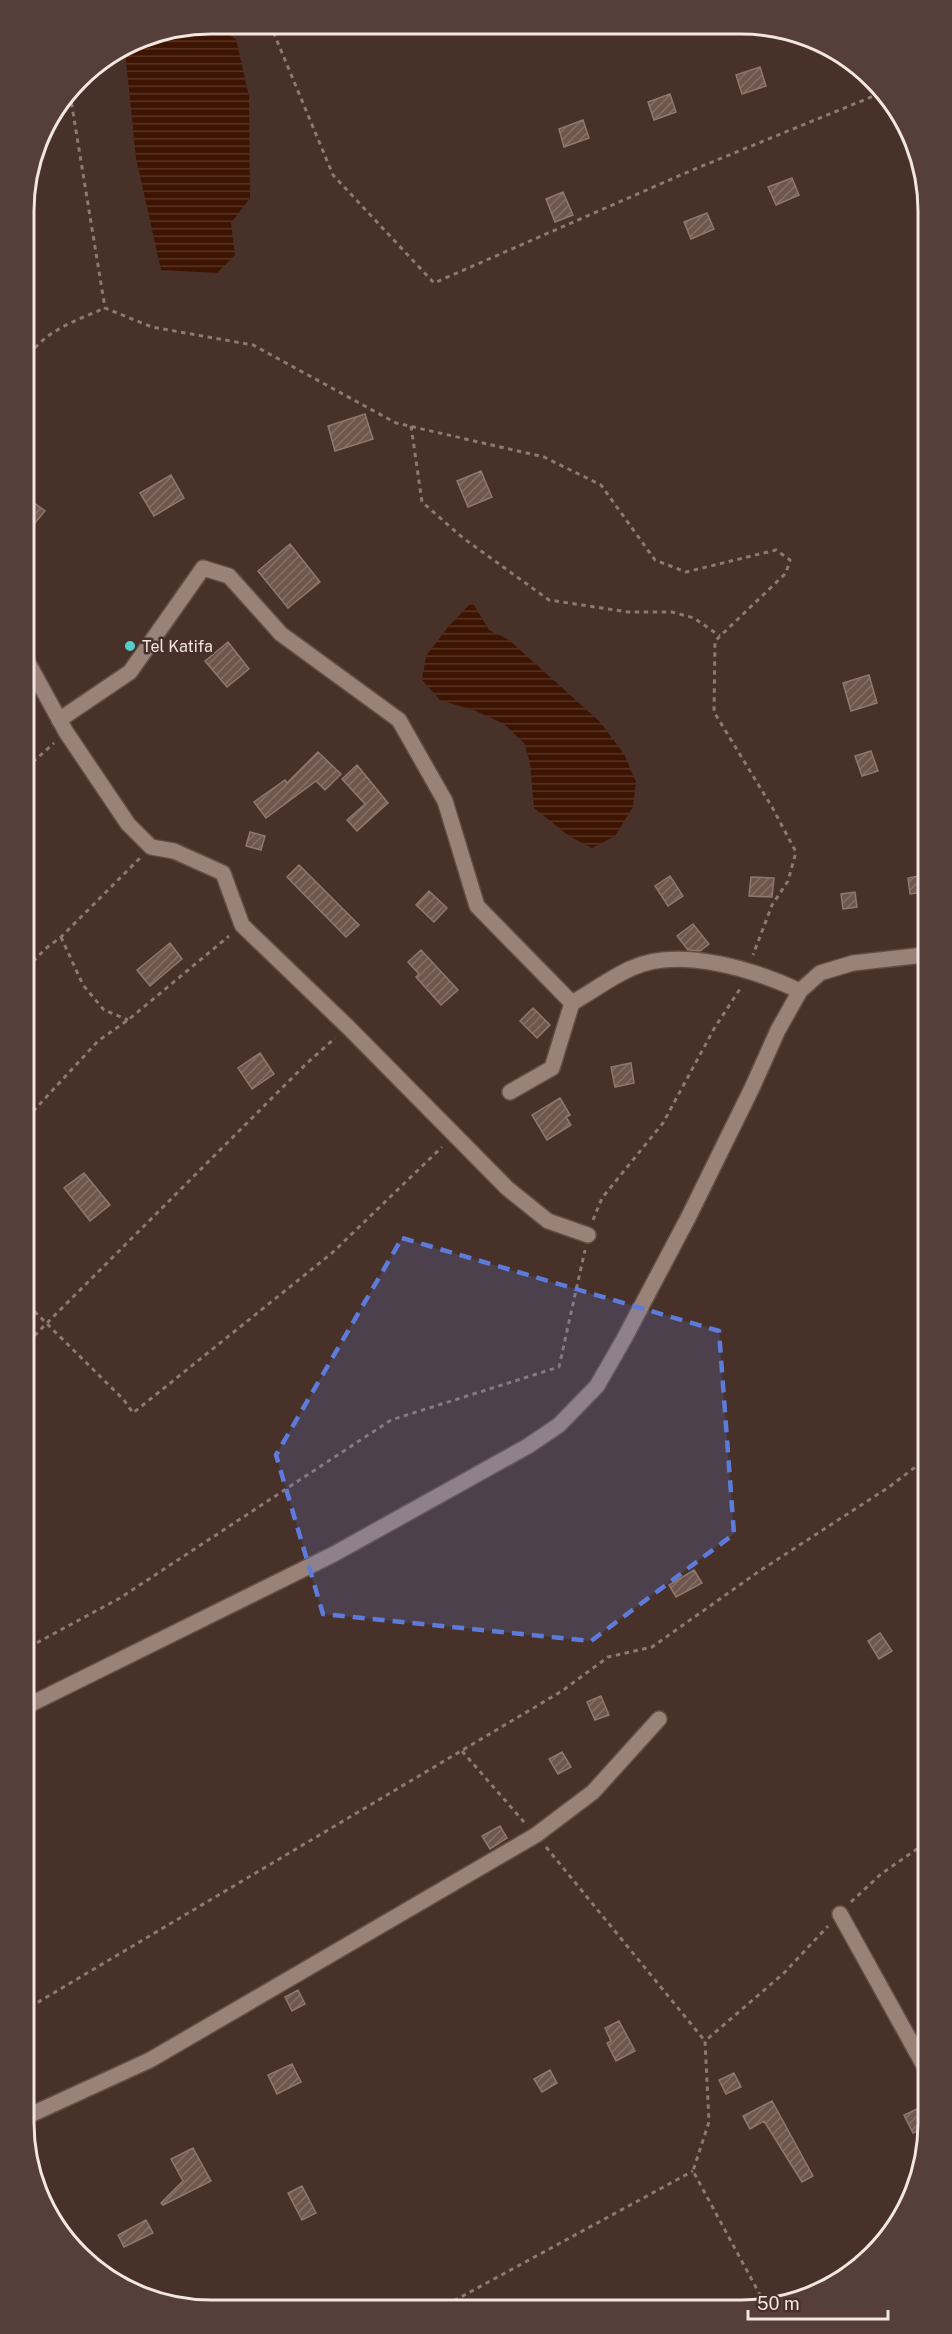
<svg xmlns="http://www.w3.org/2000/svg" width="952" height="2334" viewBox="0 0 952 2334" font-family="'Public Sans',sans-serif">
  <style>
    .water { fill: url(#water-rules) }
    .building { fill: url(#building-hatch); stroke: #91776d; stroke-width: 1.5 }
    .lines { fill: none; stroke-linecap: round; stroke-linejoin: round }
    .minor-casing { stroke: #634e46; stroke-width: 18 }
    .path { stroke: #8c7972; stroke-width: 3; stroke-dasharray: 4.5 4.5; stroke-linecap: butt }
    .minor { stroke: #9a8279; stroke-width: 15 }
    .marked { fill: #5d7bda; fill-opacity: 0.2; stroke: #5d7bda; stroke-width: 4.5; stroke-dasharray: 12 8; stroke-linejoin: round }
    .poi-dot { fill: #53cdc9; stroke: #473129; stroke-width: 2 }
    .labels { text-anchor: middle; stroke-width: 5; stroke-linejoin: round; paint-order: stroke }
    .poi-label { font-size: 16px; fill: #f3e5df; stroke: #473129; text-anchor: start }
    .rim { fill: none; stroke: #f3e5df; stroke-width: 3 }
  </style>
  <defs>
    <pattern id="water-rules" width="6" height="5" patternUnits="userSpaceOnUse" patternTransform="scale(1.5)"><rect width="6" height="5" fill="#3d1302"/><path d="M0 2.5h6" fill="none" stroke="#5a3526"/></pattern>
    <pattern id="building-hatch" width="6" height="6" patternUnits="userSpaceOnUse" patternTransform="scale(1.5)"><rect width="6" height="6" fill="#70574e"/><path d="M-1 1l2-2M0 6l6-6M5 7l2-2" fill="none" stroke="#856f67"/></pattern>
  </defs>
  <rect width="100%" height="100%" fill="#473129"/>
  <!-- water -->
  <path class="water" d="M 209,24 L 236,39 L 249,96 L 250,198 L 231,223 L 235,255 L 217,273 L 161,270 L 136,158 L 125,51 L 140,38 Z
    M 472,602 L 489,630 L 509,640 L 600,722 L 624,754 L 636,782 L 633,807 L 615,836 L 592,848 L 569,836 L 534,808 L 530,763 L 524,743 L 504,724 L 476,711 L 440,700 L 422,680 L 426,656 L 448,627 Z"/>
  <!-- building -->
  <path class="building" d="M 760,67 L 766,86 L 742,94 L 736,75 Z
    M 670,94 L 676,112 L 654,120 L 648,102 Z
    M 583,120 L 589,138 L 564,147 L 559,129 Z
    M 792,178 L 799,195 L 776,205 L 768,187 Z
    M 563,192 L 573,215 L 555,222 L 546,199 Z
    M 707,213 L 714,229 L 691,239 L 684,222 Z
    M 365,414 L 373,439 L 335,451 L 328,426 Z
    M 481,471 L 492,497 L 468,507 L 457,481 Z
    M 171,475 L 184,498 L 154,516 L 140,493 Z
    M 25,496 L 45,511 L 25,535 Z
    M 290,544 L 320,582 L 288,608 L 258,571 Z
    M 228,642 L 249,669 L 227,687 L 205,661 Z
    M 869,675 L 877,703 L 851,711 L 843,683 Z
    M 871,751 L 878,771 L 862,776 L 855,756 Z
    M 318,752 L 341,774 L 325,790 L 316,781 L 266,818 L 254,802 L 285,780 L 287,783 Z
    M 357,765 L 388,803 L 357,831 L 347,820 L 365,804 L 342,779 Z
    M 250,832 L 265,836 L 261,850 L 246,846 Z
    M 299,865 L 359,925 L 346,937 L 287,877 Z
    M 924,875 L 924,892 L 910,894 L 908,878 Z
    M 670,876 L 683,896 L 668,906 L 655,886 Z
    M 751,877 L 774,878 L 772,897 L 749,896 Z
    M 429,891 L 447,908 L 434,922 L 416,905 Z
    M 855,892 L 857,907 L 843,909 L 841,894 Z
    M 693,924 L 709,944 L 700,951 L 688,950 L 677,936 Z
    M 170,943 L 182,959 L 150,986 L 137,970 Z
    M 421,950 L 458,990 L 441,1005 L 416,977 L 419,974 L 408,962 Z
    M 533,1008 L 550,1025 L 537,1038 L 520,1021 Z
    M 260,1053 L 274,1074 L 252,1089 L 238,1068 Z
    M 631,1063 L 634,1083 L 615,1087 L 611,1067 Z
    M 560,1098 L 570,1115 L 566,1117 L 571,1125 L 547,1140 L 532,1115 Z
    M 84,1173 L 110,1205 L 90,1221 L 64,1188 Z
    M 694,1570 L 702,1583 L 676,1597 L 669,1585 Z
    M 880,1633 L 892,1651 L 879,1659 L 868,1641 Z
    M 601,1696 L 609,1715 L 595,1720 L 587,1702 Z
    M 562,1752 L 571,1767 L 558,1774 L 549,1759 Z
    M 500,1826 L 507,1838 L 490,1849 L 482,1836 Z
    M 298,1990 L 305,2004 L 292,2011 L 285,1997 Z
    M 619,2021 L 635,2051 L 616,2061 L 607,2043 L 611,2041 L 605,2028 Z
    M 292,2064 L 301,2082 L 277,2094 L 268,2075 Z
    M 550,2070 L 557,2083 L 542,2092 L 534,2079 Z
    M 734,2073 L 741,2087 L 726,2094 L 719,2080 Z
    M 772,2101 L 813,2176 L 802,2182 L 764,2121 L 750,2129 L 743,2116 Z
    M 923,2106 L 928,2117 L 928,2126 L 913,2133 L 904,2115 Z
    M 193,2148 L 211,2181 L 163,2205 L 161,2203 L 183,2181 L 171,2159 Z
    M 302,2186 L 316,2213 L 302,2220 L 288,2193 Z
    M 146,2220 L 153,2233 L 124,2247 L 118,2235 Z"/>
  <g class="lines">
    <!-- minor casing -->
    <g class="minor-casing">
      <path id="minor" d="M 26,659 L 66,732 L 128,824 L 151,847 L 174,851 L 223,873 L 242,925 L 348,1027 L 507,1188 L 548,1221 L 588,1235
        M 59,720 L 130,672 L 203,568 L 229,576 L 281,634 L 399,720 L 445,801 L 477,906 L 572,1003
        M 510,1092 L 552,1068 L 572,1003 C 592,992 611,977 632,968 C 680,946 755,970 800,991
        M 29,1705 L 334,1554 L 528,1446 L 559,1425 L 597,1386 L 624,1339 L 688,1218 L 752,1088 L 778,1030 L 800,991 L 820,973 L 853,963 L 924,955
        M 840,1914 L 927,2071
        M 30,2115 L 150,2060 L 536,1835 L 593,1792 L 659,1719"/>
    </g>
    <!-- path -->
    <path class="path" d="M 270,24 L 333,175 L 434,283 L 690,171 L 881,93
      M 70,94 L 105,308 L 152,327 L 253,345 L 396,423 L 544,457 L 601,485 L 655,560 L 686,572 L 776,550 L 790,560 L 786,573 L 715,641 L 714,712 L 772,807 L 796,852 L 788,881 L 772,905 L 753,955
      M 25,363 C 40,332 75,321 105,308
      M 411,426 L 422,502 L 463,538 L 549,600 L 628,612 L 672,612 L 694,618 L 720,636
      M 26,768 L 54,743
      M 61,937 L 83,985 L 104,1010 L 128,1020
      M 27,968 L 45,949 L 61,937 L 140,858
      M 27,1118 L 98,1041 L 128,1020 L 229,936
      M 593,1220 L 602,1198 L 663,1123 L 715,1027 L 742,986
      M 28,1305 L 124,1400 L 133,1413 L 332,1253 L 442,1147
      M 28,1342 L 307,1063 L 335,1038
      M 29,1647 L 120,1598 L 391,1420 L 559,1367 L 585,1250
      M 462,1751 L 524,1822
      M 546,1847 L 705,2041
      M 851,1902 L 881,1874 L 927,1842
      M 30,2007 L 562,1691 L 608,1657 L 652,1647 L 758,1572 L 889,1487 L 926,1459
      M 765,2304 L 693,2171 L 709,2122 L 705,2041 L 784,1973 L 828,1926
      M 446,2305 L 693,2171"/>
    <!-- minor -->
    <use href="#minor" class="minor"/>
  </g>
  <!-- marked area -->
  <path class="marked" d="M 402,1238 L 719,1331 L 734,1534 L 591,1641 L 323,1614 L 276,1455 Z"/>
  <!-- markers -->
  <circle class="poi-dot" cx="130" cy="646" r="6"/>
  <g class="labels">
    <!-- poi labels -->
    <g class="poi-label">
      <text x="142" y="652">Tel Katifa</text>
    </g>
  </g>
  <!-- crop -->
  <path d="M0 0H952V2334H0ZM211 34H741A177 177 0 0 1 918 211V2123A177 177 0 0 1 741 2300H211A177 177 0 0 1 34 2123V211A177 177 0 0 1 211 34Z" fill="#553f38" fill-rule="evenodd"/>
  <path class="rim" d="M211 34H741A177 177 0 0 1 918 211V2123A177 177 0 0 1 741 2300H211A177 177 0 0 1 34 2123V211A177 177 0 0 1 211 34Z"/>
  <!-- scale -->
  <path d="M748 2310v9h140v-9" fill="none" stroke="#f3e5df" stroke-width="3"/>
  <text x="757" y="2310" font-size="18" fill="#f3e5df" stroke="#473129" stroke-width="4.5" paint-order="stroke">50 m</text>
</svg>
